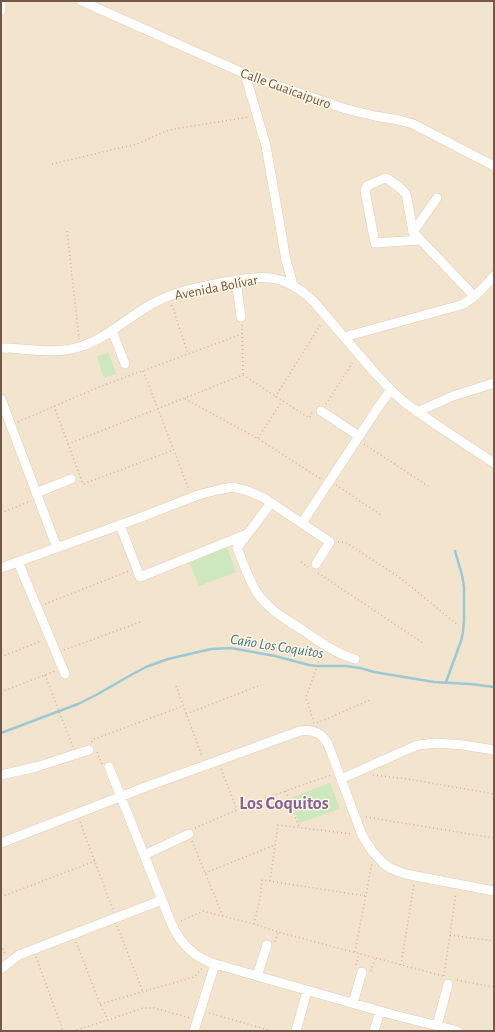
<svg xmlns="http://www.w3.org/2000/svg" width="495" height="1032" viewBox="0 0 495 1032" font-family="'Alegreya Sans',sans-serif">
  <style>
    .residential { fill: #f3e4cd }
    .green { fill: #cde8be }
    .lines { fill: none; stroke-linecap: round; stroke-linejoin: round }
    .stream { stroke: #9acad6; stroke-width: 2.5 }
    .minor-casing { stroke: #dfcebb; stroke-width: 10 }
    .path { stroke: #d5b49a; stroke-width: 1.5; stroke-dasharray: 1 3; stroke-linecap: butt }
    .minor { stroke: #fff; stroke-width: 9 }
    .labels { text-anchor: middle; stroke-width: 3; stroke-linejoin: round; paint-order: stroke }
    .street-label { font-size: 14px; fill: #715847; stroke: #fff6e4 }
    .water-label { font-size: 15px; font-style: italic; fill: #417685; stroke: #fff6e4 }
    .district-label { font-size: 18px; font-weight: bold; fill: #866295; stroke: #fff6e4 }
  </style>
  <rect width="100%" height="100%" fill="#fcf2de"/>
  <!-- residential -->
  <path class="residential" d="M 1,1 L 494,1 L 494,1031 L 1,1031 Z"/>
  <!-- green -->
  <path class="green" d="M 109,353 L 116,374 L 104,378 L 97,356 Z
    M 227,547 L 236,572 L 199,586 L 189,562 Z
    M 330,783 L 340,809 L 299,823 L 290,798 Z"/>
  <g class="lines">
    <!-- stream -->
    <path class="stream" d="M 446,682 L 461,641 L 463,632 L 464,620 L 464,587 L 462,575 L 455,551
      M 1,733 L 78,704 L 96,695 L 131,675 L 146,667 L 168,659 L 211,649 L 231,648 L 275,656 L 309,665 L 317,666 L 346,666 L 360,668 L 374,672 L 434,682 L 470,684 L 494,687"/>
    <!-- minor casing -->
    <g class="minor-casing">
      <path id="minor" d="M 81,1 L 252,77 L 346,109 L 375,116 L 399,120 L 413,124 L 494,166
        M 1,10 L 1,1
        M 245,74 L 266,146 L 286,260 L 293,285
        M 413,232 L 437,198
        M 420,240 L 375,243 L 365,191 L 367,186 L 385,178 L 388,179 L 399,187 L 406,194 L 407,198 L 413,232 L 474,296
        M 236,280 L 241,317
        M 112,330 L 125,364
        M 344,337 L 461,305 C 474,299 484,287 494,276
        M 1,348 C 27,348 54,355 79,347 C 106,339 128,317 152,304 C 175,291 200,287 225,282 C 239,280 255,276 270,278 C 288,280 302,290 314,302 L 374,372 L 391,390 L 404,402 L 438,426 L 494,463
        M 1,399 L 57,548
        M 321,411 L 359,436
        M 417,412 L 453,396 L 494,383
        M 36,493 L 71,479
        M 271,503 L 237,548 C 244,564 249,583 260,597 C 272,612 289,621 304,631 C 320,642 336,654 355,659
        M 302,523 L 379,406 L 391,390
        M 120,525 L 140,577 L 247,534
        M 18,562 L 65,674
        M 1,568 L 139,518 L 198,495 L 217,490 L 233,487 L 248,491 L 264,498 L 330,542 L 316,564
        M 109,767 L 172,925 C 181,944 195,958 215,964 L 394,1015 L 458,1031
        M 1,775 L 36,767 L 89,750
        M 341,779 L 406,750 L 418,745 L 437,743 L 463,745 L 494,750
        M 1,843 L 148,786 L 300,731 C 312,729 322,733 328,744 L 362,835 L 372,851 L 383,863 L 390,868 L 405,874 L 494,891
        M 144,855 L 189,834
        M 1,969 L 19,955 L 162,900
        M 257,976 L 267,945
        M 353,1003 L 362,972
        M 437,1026 L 448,984
        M 194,1031 L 215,964
        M 296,1031 L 307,991
        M 374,1031 L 380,1011"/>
    </g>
    <!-- path -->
    <path class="path" d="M 52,164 L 137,144 C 150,139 160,132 174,129 L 249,117
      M 67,231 L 79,339
      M 172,305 L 188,354
      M 242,325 L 243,375
      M 143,371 L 158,409 L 189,490
      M 243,375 L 309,418 L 312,413
      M 275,397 L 321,324
      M 185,399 L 257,438 L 321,479
      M 326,404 L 353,362
      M 54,406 L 83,484 L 174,450
      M 18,422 L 99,387 L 242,334
      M 258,438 L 282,401
      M 68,444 L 243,375
      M 364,444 L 428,486
      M 336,485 L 381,515
      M 1,513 L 31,501
      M 338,542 L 345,542 L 399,577 L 458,625
      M 301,562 L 308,567
      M 318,573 L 423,643
      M 45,604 L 129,571
      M 64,650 L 143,621
      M 1,657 L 41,641
      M 45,675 L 73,747
      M 176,686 L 202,756
      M 1,692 L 55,671
      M 186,714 L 261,685
      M 314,723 L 306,697 L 322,653
      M 317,723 L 370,700
      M 92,742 L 92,740 L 183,706
      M 97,752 L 102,764
      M 221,769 L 237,810
      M 373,775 L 408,779 L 494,794
      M 286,791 L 299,827
      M 366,817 L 494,838
      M 80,822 L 113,910
      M 195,828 L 260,800 L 331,775
      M 192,841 L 223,916
      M 205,873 L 275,845
      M 270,881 L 278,825 L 352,834
      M 1,897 L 95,861
      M 181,921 L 203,911 L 254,924 L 278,932
      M 254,924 L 260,899 L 262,880 L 366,896
      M 117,926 L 143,992
      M 450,935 L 494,941
      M 76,942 L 100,1004 L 108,1020
      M 275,942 L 278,932 L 443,976
      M 1,945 L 5,954
      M 355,952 L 372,863
      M 36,957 L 63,1031
      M 356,965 L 359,953
      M 401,965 L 414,884
      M 371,971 L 375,958
      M 444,976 L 456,893
      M 457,980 L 494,987
      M 100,1004 L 194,977 L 197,974 L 202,968
      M 209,1013 L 272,1031
      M 73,1031 L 108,1020 L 143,1008 L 154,1008 L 190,1018"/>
    <!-- minor -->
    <use href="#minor" class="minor"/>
  </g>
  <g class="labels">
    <!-- street labels -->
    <g class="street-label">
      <text transform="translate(286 88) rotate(20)" y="5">Calle Guaicaipuro</text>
      <text transform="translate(216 287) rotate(-11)" y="5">Avenida Bolívar</text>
    </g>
    <!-- water labels -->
    <g class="water-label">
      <text transform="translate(277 646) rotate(9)" y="5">Caño Los Coquitos</text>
    </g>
    <!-- district labels -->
    <g class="district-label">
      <text x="284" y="809">Los Coquitos</text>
    </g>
  </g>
  <!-- border -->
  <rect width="495" height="1032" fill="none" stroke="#715847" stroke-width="4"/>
</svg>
